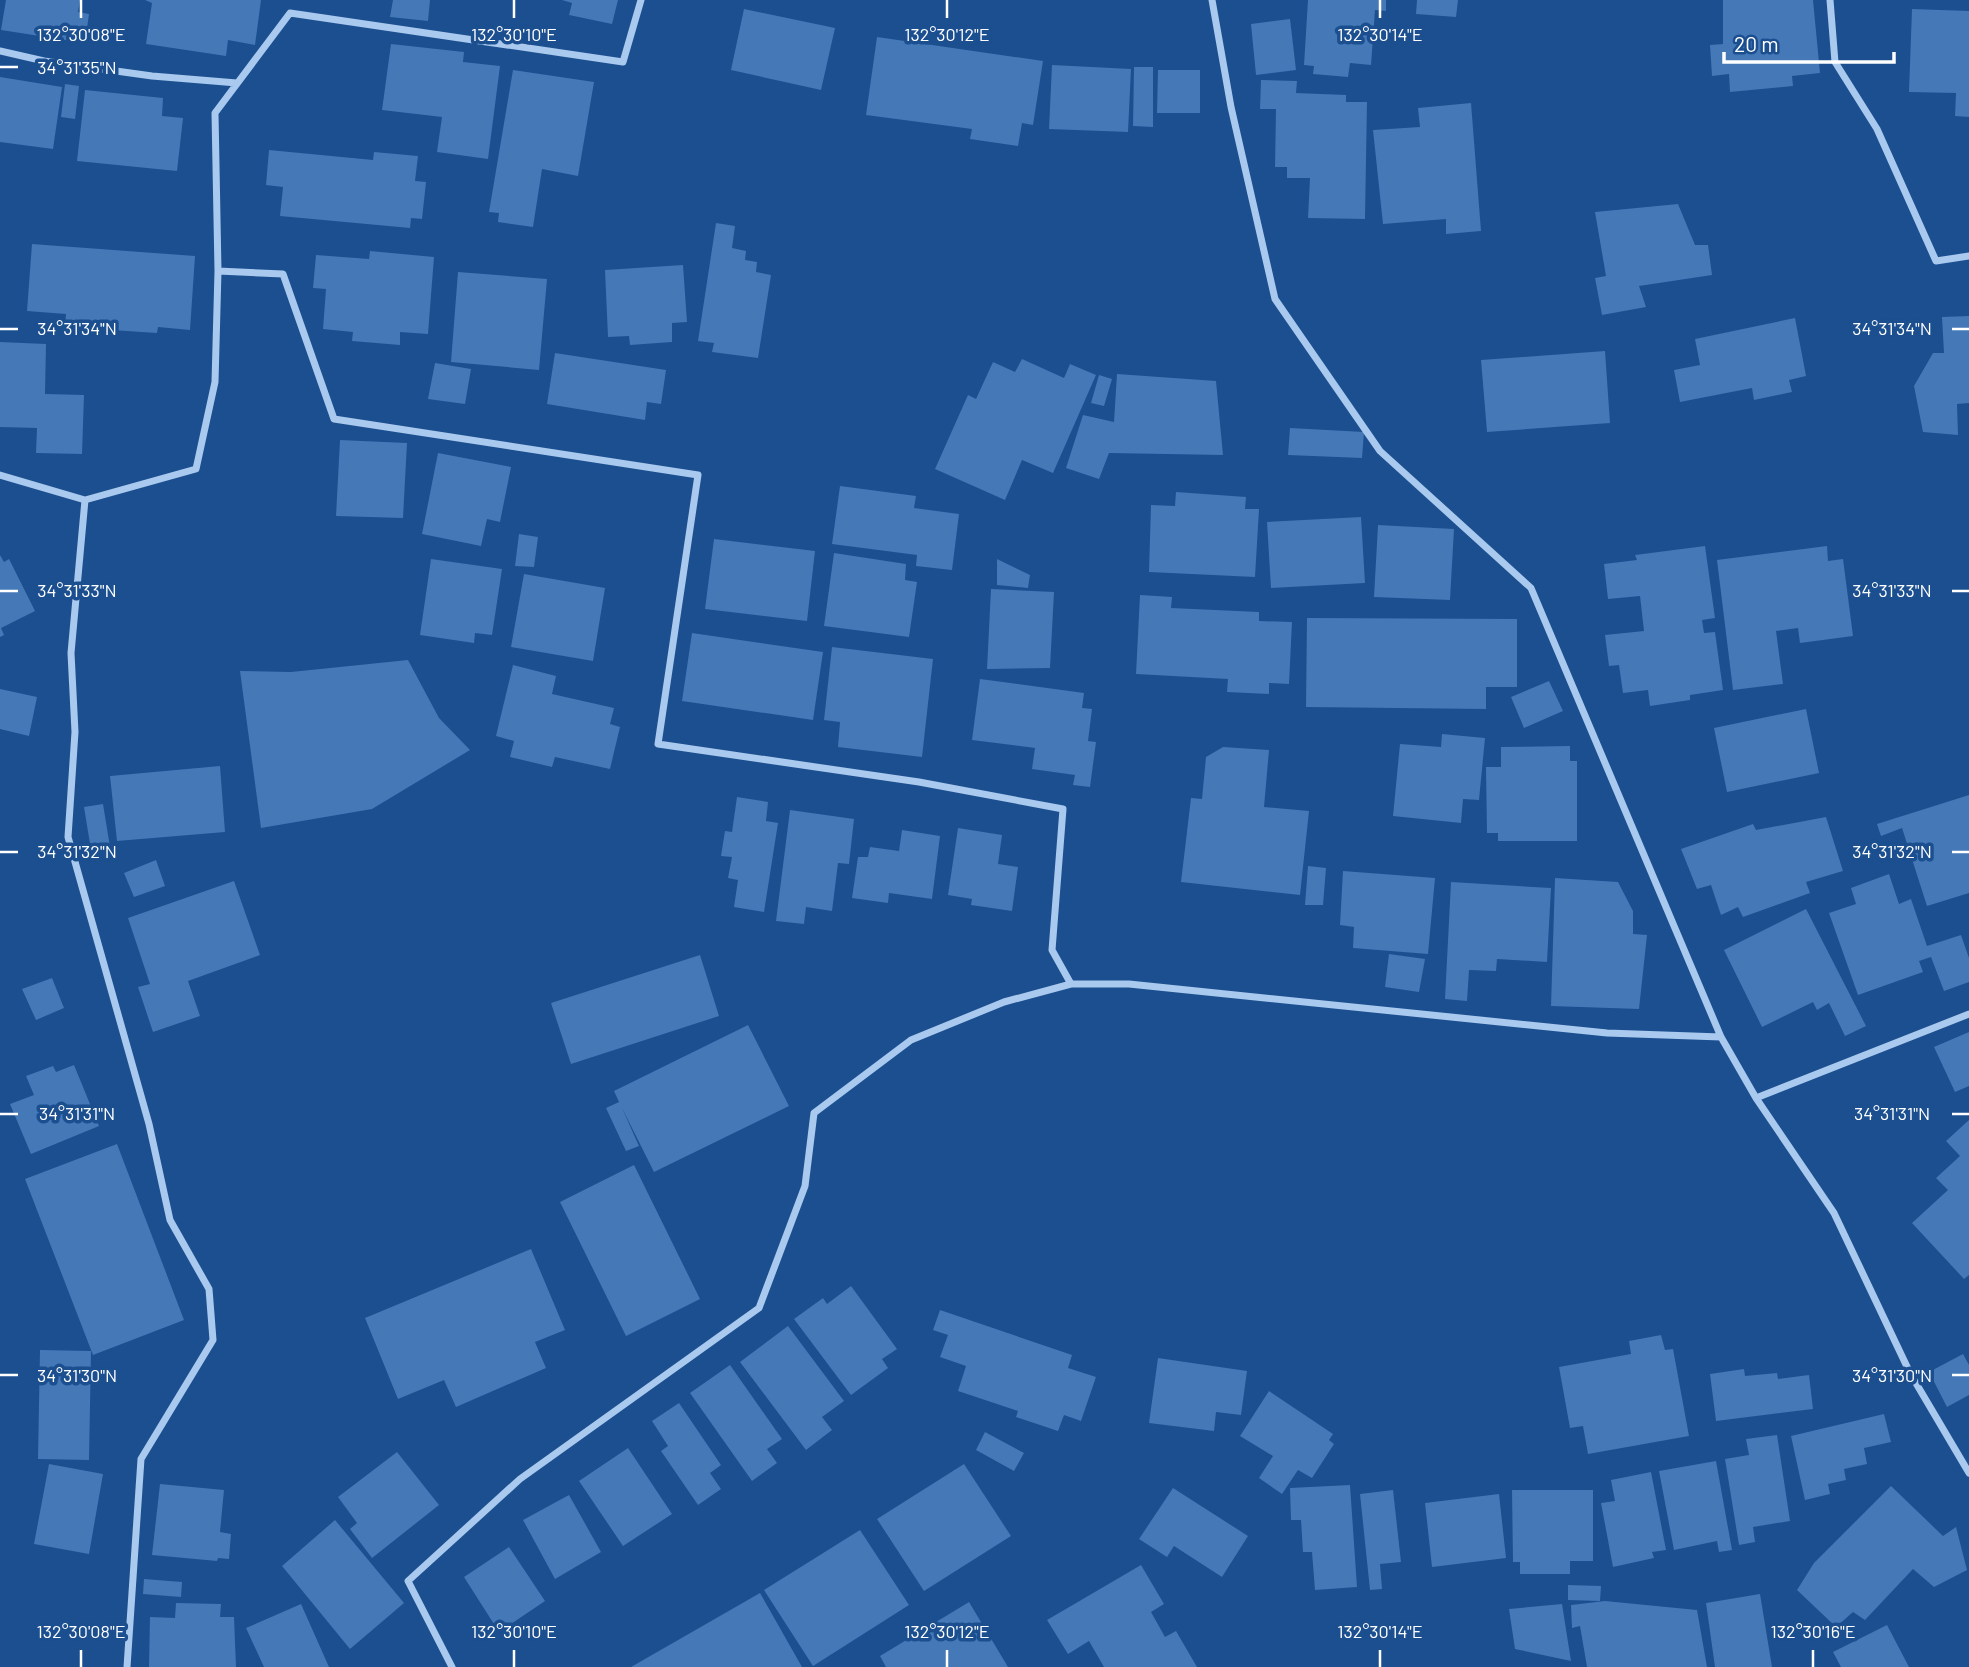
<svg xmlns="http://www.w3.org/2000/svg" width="1969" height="1667" viewBox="0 0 1969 1667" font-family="Barlow,sans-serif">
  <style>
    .building { fill: #4478b7 }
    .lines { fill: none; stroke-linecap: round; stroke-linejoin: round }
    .minor { stroke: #a9c9ee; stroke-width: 7 }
    .ticks { fill: none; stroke: #fff; stroke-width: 2.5 }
    .ticks-label { font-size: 18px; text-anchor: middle; fill: #fff; stroke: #1b4f8f; stroke-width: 7; stroke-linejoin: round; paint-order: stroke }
  </style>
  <rect width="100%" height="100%" fill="#1b4f8f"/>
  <!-- building -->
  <path class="building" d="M 6,0 L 80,0 L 78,12 L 89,14 L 85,43 L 1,30 Z
    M 145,0 L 261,0 L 255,45 L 228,40 L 226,56 L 146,44 L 152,3 Z
    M 393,0 L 430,0 L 428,21 L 390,17 Z
    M 562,0 L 618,0 L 612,24 L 569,15 L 572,3 Z
    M 1308,0 L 1386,0 L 1386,11 L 1375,10 L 1371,65 L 1350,63 L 1348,77 L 1313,74 L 1314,66 L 1304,65 Z
    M 1417,0 L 1458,0 L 1456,17 L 1416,14 Z
    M 1723,0 L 1813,0 L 1820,73 L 1792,76 L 1793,86 L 1730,92 L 1729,74 L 1712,76 L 1710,45 L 1723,44 Z
    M 744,9 L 835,28 L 821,90 L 731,70 Z
    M 1912,9 L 1969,11 L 1969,117 L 1955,116 L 1956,93 L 1909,92 Z
    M 1290,19 L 1296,70 L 1256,75 L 1251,24 Z
    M 877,37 L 1043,61 L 1033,125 L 1022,123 L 1018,146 L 970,139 L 972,129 L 866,115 Z
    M 391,44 L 464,52 L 463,62 L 500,66 L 488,159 L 437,152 L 442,117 L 382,110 Z
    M 1052,65 L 1131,69 L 1128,132 L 1049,129 Z
    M 1134,67 L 1153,67 L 1153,127 L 1133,126 Z
    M 513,70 L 594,82 L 578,176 L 542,169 L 533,227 L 498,222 L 499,213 L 489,212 Z
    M 1158,70 L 1200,70 L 1200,113 L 1157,113 Z
    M 0,77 L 62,87 L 53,149 L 0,142 Z
    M 1261,80 L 1297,81 L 1296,93 L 1346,95 L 1346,102 L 1367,102 L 1365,219 L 1308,218 L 1310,178 L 1287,178 L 1287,167 L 1275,167 L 1276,109 L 1260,109 Z
    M 65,84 L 79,86 L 75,119 L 61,117 Z
    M 85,90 L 163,98 L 162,116 L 183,118 L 177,171 L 77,161 Z
    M 1471,103 L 1481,231 L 1446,234 L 1446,219 L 1383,224 L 1373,130 L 1420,127 L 1418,108 Z
    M 269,150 L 373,160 L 374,152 L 418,156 L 415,181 L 426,182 L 422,219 L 411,218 L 410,228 L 280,216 L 283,187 L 266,185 Z
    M 1678,204 L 1695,245 L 1708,245 L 1712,275 L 1639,286 L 1646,307 L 1602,315 L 1595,278 L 1606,276 L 1595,212 Z
    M 716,223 L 735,226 L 732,248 L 746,251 L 745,260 L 757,262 L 756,272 L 771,275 L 758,358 L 712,352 L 714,343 L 698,341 Z
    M 32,244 L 195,256 L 190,330 L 158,327 L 157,333 L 65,327 L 66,314 L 27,311 Z
    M 370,251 L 434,257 L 428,334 L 400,332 L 400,345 L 352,341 L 353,332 L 323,329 L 326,289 L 313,288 L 316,255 L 369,259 Z
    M 683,265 L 687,322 L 672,323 L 672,342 L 630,345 L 629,336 L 608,337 L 605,270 Z
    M 458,272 L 547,279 L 539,370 L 451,362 Z
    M 1969,316 L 1969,403 L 1957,404 L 1958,435 L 1923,432 L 1914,386 L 1933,353 L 1944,353 L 1942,317 Z
    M 1795,318 L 1806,376 L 1789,380 L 1792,392 L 1754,400 L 1752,388 L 1680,402 L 1674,370 L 1700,365 L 1695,339 Z
    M 0,342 L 46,344 L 45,394 L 84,395 L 82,454 L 36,453 L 37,428 L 0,427 Z
    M 1605,351 L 1610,423 L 1487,432 L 1481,360 Z
    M 555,353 L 666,370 L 661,404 L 647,402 L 645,420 L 547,404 Z
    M 1022,359 L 1064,378 L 1070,364 L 1096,375 L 1053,473 L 1022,460 L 1005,500 L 935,469 L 968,395 L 976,399 L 993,362 L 1015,372 Z
    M 435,363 L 471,369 L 465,404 L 428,399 Z
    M 1117,374 L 1216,381 L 1223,455 L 1109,453 L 1099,479 L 1066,468 L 1083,415 L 1114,422 Z
    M 1099,375 L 1112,379 L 1104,406 L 1091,403 Z
    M 1290,428 L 1364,432 L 1362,458 L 1288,455 Z
    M 340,440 L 407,443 L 403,518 L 336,516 Z
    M 438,453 L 511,467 L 500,522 L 487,519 L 481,546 L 422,534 Z
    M 840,486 L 916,496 L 914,508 L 959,514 L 952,570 L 916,566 L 917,555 L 832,544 Z
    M 1176,492 L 1246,497 L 1245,509 L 1259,509 L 1255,577 L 1149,572 L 1151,505 L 1175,506 Z
    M 1361,517 L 1365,583 L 1271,588 L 1267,522 Z
    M 1378,525 L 1454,529 L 1450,600 L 1374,597 Z
    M 519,534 L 538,537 L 534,567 L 515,566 Z
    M 714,539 L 815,551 L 807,621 L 705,609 Z
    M 1705,546 L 1715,618 L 1702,620 L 1704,633 L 1715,632 L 1723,690 L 1690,695 L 1690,700 L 1650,706 L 1648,690 L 1623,693 L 1619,665 L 1609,666 L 1605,635 L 1644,631 L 1640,596 L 1608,599 L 1604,564 L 1637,560 L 1635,555 Z
    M 1827,546 L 1828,561 L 1843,559 L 1853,636 L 1800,643 L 1798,628 L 1776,631 L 1783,684 L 1733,690 L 1717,560 Z
    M 834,553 L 906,564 L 905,580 L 917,582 L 909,637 L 824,626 Z
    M 0,555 L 4,562 L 9,559 L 35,611 L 1,628 L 4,635 L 0,637 Z
    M 431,559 L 502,569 L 492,635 L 475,633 L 474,643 L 420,635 Z
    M 997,559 L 1030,575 L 1028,588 L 997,585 Z
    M 524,574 L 605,588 L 593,661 L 511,647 Z
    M 991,589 L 1054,592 L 1050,668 L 987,669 Z
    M 1140,595 L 1172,597 L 1171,608 L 1259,612 L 1259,621 L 1292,622 L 1289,684 L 1269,683 L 1269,694 L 1227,692 L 1228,679 L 1136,674 Z
    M 1307,618 L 1517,619 L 1517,687 L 1486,687 L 1486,709 L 1306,707 Z
    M 692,633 L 823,652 L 813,720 L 682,701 Z
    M 832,647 L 933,659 L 922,757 L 838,747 L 840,722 L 824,720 Z
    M 408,660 L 439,718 L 470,750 L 372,809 L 261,828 L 240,671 L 291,672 Z
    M 513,665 L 556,676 L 552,694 L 614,708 L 610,724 L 620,727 L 610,769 L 555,757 L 552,767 L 510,757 L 514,741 L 496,736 Z
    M 980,679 L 1084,693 L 1082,708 L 1092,709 L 1088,741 L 1096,742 L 1090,787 L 1073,785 L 1075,775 L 1032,769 L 1035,748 L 972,740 Z
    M 1549,681 L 1563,711 L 1524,728 L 1511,697 Z
    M 0,689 L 37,697 L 29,736 L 0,729 Z
    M 1806,709 L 1819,773 L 1727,792 L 1714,728 Z
    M 1442,734 L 1485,738 L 1479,800 L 1463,799 L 1461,823 L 1393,816 L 1400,744 L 1441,747 Z
    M 1570,746 L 1570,761 L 1577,761 L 1577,841 L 1498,841 L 1498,833 L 1487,833 L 1486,767 L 1501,767 L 1501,747 Z
    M 1223,747 L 1269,750 L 1264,807 L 1309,811 L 1300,895 L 1181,882 L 1191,798 L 1202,799 L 1206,757 Z
    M 220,766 L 225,832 L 117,841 L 110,776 Z
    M 1969,795 L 1969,893 L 1927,906 L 1902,828 L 1881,836 L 1877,824 Z
    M 737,797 L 768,802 L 766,821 L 778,823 L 764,912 L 734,907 L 738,880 L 728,878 L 732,857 L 721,856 L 725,831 L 732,832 Z
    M 103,804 L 110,847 L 91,850 L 84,807 Z
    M 790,810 L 854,819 L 849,864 L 838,863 L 832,911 L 806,907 L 804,924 L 776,921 Z
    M 1826,817 L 1843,871 L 1806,882 L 1810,893 L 1743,917 L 1738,907 L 1721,915 L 1711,885 L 1697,889 L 1681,849 L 1753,824 L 1756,830 Z
    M 958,828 L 1002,835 L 998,864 L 1018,867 L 1012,911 L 971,905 L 972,899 L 948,895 Z
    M 902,830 L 940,836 L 932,899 L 889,893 L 888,903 L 852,898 L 858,857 L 868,857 L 870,847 L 899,851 Z
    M 156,860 L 165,886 L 134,897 L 124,873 Z
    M 1308,866 L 1326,868 L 1323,905 L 1305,905 Z
    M 1343,871 L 1435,878 L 1428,954 L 1353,948 L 1354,927 L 1340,925 Z
    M 1889,874 L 1899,904 L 1911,899 L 1927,946 L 1961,935 L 1969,958 L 1969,982 L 1944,991 L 1931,957 L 1919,961 L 1923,972 L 1858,995 L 1829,913 L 1856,904 L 1851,888 Z
    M 1555,878 L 1618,882 L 1633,911 L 1633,934 L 1647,935 L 1639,1009 L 1551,1006 Z
    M 234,881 L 260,955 L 188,981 L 200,1016 L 153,1032 L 138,987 L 150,984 L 128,918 Z
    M 1451,882 L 1551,888 L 1547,962 L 1497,959 L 1496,971 L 1469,970 L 1467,1001 L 1445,999 Z
    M 1806,909 L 1866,1026 L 1845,1036 L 1829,1003 L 1817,1010 L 1813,1002 L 1762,1027 L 1724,950 Z
    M 1389,954 L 1425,959 L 1419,992 L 1385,987 Z
    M 700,955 L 719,1016 L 571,1064 L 551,1003 Z
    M 52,978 L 64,1008 L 36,1020 L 22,989 Z
    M 748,1025 L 789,1106 L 654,1172 L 622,1108 L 639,1146 L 626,1151 L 606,1108 L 619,1102 L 614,1091 Z
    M 1969,1032 L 1969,1086 L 1955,1092 L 1934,1047 Z
    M 74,1065 L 99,1126 L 31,1154 L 10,1104 L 34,1095 L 26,1076 L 53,1066 L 56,1072 Z
    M 1969,1120 L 1969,1275 L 1964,1279 L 1912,1223 L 1948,1190 L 1936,1178 L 1960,1156 L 1946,1141 Z
    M 117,1144 L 184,1320 L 93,1355 L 25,1179 Z
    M 634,1165 L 700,1299 L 626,1336 L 560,1202 Z
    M 531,1249 L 565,1330 L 535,1342 L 546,1368 L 456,1407 L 444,1380 L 398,1399 L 365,1318 Z
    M 851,1286 L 897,1349 L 882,1359 L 888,1368 L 851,1395 L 794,1319 L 823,1298 L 827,1304 Z
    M 940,1310 L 1072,1355 L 1068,1368 L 1096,1377 L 1081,1421 L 1064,1415 L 1058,1431 L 1016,1417 L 1018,1411 L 958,1391 L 966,1366 L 940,1357 L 948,1335 L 933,1330 Z
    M 788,1326 L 844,1401 L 822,1417 L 832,1430 L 806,1450 L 740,1362 Z
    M 1661,1335 L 1665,1350 L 1673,1349 L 1689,1436 L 1588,1454 L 1583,1426 L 1570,1428 L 1559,1367 L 1631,1354 L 1629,1341 Z
    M 40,1350 L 91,1351 L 89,1460 L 38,1459 Z
    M 1963,1354 L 1969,1365 L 1969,1395 L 1947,1407 L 1929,1372 Z
    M 1158,1358 L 1247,1371 L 1241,1415 L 1216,1412 L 1214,1431 L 1149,1423 Z
    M 730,1365 L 782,1439 L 767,1449 L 777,1463 L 752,1481 L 690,1393 Z
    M 1744,1369 L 1745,1376 L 1777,1373 L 1778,1379 L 1809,1375 L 1813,1409 L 1716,1421 L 1710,1374 Z
    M 1269,1391 L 1333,1434 L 1329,1440 L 1334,1444 L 1312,1478 L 1298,1470 L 1282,1494 L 1259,1478 L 1273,1456 L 1240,1436 Z
    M 679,1403 L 721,1465 L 710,1473 L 721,1489 L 698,1505 L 661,1451 L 668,1446 L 652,1421 Z
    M 1884,1414 L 1891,1442 L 1864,1448 L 1867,1464 L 1844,1469 L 1846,1480 L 1828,1484 L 1830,1494 L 1805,1500 L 1791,1436 Z
    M 985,1432 L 1024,1453 L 1014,1471 L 976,1450 Z
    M 1777,1435 L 1790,1521 L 1753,1527 L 1755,1542 L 1739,1545 L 1725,1459 L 1749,1455 L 1746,1439 Z
    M 628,1448 L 672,1514 L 623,1546 L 579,1481 Z
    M 397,1452 L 439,1505 L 372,1558 L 350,1529 L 357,1523 L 338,1497 Z
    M 1716,1461 L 1732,1550 L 1719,1552 L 1717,1541 L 1674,1550 L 1659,1471 Z
    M 49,1464 L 103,1474 L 89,1554 L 34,1544 Z
    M 964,1464 L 1011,1536 L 924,1591 L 877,1519 Z
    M 1651,1472 L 1666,1550 L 1652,1552 L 1654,1558 L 1613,1567 L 1601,1503 L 1615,1501 L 1611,1480 Z
    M 160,1484 L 224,1490 L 220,1532 L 231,1534 L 229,1559 L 218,1558 L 217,1561 L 152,1555 Z
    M 1350,1485 L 1357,1587 L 1315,1590 L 1312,1552 L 1303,1552 L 1301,1520 L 1291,1520 L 1290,1488 Z
    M 1891,1486 L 1943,1536 L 1956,1527 L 1967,1570 L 1934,1587 L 1913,1569 L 1865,1620 L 1853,1612 L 1836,1627 L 1797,1590 L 1814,1563 Z
    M 1173,1488 L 1248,1536 L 1222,1577 L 1174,1546 L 1167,1557 L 1139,1539 Z
    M 1393,1490 L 1401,1562 L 1380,1564 L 1382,1589 L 1370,1590 L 1360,1494 Z
    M 1512,1490 L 1593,1490 L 1593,1561 L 1570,1561 L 1570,1574 L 1520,1574 L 1520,1562 L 1513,1562 Z
    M 1499,1494 L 1506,1558 L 1432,1567 L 1425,1503 Z
    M 569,1495 L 601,1552 L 555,1579 L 523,1520 Z
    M 335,1520 L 404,1603 L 350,1649 L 282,1566 Z
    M 860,1530 L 909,1605 L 813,1666 L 764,1590 Z
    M 509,1547 L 545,1601 L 499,1632 L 464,1577 Z
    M 1141,1565 L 1164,1604 L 1151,1612 L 1165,1637 L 1176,1631 L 1197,1667 L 1104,1667 L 1089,1641 L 1068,1654 L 1047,1620 Z
    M 144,1579 L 182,1582 L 181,1597 L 143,1594 Z
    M 1568,1585 L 1601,1586 L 1600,1601 L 1568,1600 Z
    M 760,1593 L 802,1667 L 631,1667 Z
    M 1760,1594 L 1772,1667 L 1715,1667 L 1706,1603 Z
    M 1605,1601 L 1697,1610 L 1707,1667 L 1587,1667 L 1580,1626 L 1572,1628 L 1571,1605 Z
    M 969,1602 L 1008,1667 L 886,1667 L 880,1656 Z
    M 176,1603 L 221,1604 L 220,1617 L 234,1617 L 236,1667 L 149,1667 L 150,1617 L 175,1618 Z
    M 301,1604 L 329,1667 L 264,1667 L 246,1628 Z
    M 1562,1604 L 1571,1661 L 1515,1649 L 1509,1609 Z
    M 1887,1625 L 1909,1667 L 1841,1667 L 1833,1652 Z"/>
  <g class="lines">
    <!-- minor -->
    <path class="minor" d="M 1212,0 L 1231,107 L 1275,299 L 1380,451 L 1531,588 L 1721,1037 L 1756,1098 L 1834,1213 L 1910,1373 L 1969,1473
      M 1830,0 L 1835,62 L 1877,129 L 1936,261 L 1969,256
      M 0,51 L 44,61 L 152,76 L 237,83
      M 218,271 L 283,274 L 334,419 L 698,475 L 658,744 L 919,782 L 1063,809 L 1052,950 L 1071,984
      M 0,475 L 85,500 L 196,469 L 215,382 L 218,271 L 215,113 L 290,13 L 623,62 L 641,0
      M 85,500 L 71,653 L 75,732 L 68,837 L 149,1124 L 170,1220 L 209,1289 L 213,1340 L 141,1459 L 127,1667
      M 1756,1098 L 1969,1014
      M 452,1667 L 408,1581 L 520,1479 L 759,1308 L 805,1186 L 814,1113 L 911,1040 L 1004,1002 L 1071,984 L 1129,984 L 1607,1033 L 1721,1037"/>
  </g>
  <!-- ticks -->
  <path class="ticks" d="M 81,0 L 81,18M 514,0 L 514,18M 947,0 L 947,18M 1380,0 L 1380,18M 0,67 L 18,67M 0,329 L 18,329M 1952,329 L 1969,329M 0,591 L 18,591M 1952,591 L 1969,591M 0,852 L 18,852M 1952,852 L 1969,852M 0,1114 L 18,1114M 1952,1114 L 1969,1114M 0,1375 L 18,1375M 1952,1375 L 1969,1375M 81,1650 L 81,1667M 514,1650 L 514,1667M 947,1650 L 947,1667M 1380,1650 L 1380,1667M 1813,1650 L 1813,1667"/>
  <g class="ticks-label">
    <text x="81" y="41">132°30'08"E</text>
    <text x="514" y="41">132°30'10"E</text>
    <text x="947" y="41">132°30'12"E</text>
    <text x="1380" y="41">132°30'14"E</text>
    <text x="77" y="74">34°31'35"N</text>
    <text x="77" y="335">34°31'34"N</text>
    <text x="1892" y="335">34°31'34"N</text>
    <text x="77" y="597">34°31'33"N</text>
    <text x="1892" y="597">34°31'33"N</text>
    <text x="77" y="858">34°31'32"N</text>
    <text x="1892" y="858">34°31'32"N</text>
    <text x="77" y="1120">34°31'31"N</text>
    <text x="1892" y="1120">34°31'31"N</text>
    <text x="77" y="1382">34°31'30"N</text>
    <text x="1892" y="1382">34°31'30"N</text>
    <text x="81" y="1638">132°30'08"E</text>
    <text x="514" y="1638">132°30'10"E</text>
    <text x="947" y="1638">132°30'12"E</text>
    <text x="1380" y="1638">132°30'14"E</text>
    <text x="1813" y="1638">132°30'16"E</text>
  </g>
  <!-- scale -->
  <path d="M1724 52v10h170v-10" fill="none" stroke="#ffffff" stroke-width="3.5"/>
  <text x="1734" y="52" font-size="21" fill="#ffffff" stroke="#1b4f8f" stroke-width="5" paint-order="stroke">20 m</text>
</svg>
